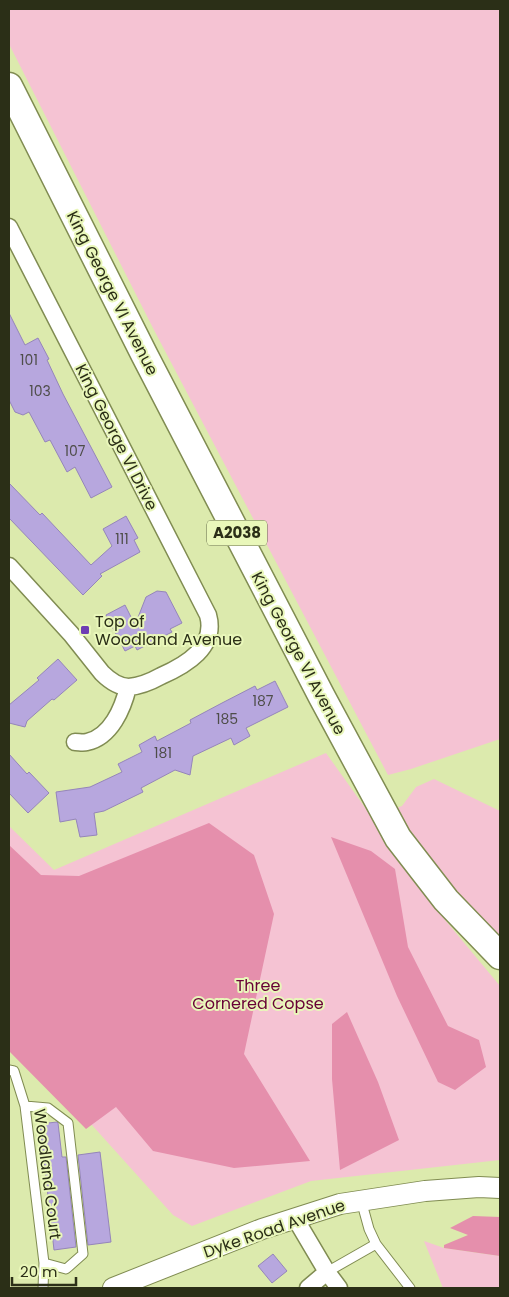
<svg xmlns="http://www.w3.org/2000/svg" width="509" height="1297" viewBox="0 0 509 1297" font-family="Poppins,sans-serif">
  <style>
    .green { fill: #f5c3d3 }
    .forest { fill: #e58fac }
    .building { fill: #b7a7de; stroke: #9585ba }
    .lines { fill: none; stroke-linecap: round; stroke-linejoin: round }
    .service-casing { stroke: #808c52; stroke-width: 11 }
    .minor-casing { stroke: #808c52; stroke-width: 19 }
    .tertiary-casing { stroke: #808c52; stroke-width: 22 }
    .primary-casing { stroke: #808c52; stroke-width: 29 }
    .service { stroke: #fff; stroke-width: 9 }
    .minor { stroke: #fff; stroke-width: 16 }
    .tertiary { stroke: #fff; stroke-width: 20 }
    .primary { stroke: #fff; stroke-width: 26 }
    .poi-dot { fill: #6e3db4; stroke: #e9f7ba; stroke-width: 2 }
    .labels { text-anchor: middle; stroke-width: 4; stroke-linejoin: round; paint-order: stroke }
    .number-label { font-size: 14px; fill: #4e4d49 }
    .shield { fill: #e9f7ba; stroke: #646b48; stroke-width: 1 }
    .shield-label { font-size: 15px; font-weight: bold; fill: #2b2f17 }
    .street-label { font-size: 16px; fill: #2b2f17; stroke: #e9f7ba }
    .poi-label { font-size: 16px; fill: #2b2f17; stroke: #e9f7ba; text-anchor: start }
    .park-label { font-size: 16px; fill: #680036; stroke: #e9f7ba }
  </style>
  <rect width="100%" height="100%" fill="#dceaad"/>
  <!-- green -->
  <path class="green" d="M 9,9 L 500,9 L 500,739 L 411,769 L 388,775 L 154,330 L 9,44 Z
    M 326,753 L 446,921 L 500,986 L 500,1160 L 311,1181 L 192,1226 L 173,1215 L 73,1104 L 9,1037 L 9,826 L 54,870 Z
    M 434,779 L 500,811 L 500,942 L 444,882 L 394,809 L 402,806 L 416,787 Z
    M 424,1241 L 444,1248 L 500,1256 L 500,1288 L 443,1288 Z"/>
  <!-- forest -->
  <path class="forest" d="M 209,823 L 254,855 L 274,914 L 244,1054 L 310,1161 L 234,1168 L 153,1151 L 116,1107 L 86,1129 L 9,1051 L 9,845 L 41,875 L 79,876 Z
    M 331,837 L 371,851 L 395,869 L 408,947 L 448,1026 L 479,1040 L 486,1067 L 455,1090 L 438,1082 L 397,996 Z
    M 347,1012 L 378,1082 L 399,1140 L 340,1170 L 332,1079 L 332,1024 Z
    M 473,1216 L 500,1217 L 500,1256 L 444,1248 L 444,1245 L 468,1235 L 450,1228 Z"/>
  <!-- building -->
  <path class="building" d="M 9,313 L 25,345 L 38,338 L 49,359 L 47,360 L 63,394 L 112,487 L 91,498 L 75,467 L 67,472 L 50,440 L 45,442 L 29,412 L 23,415 L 15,412 L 9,400 Z
    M 9,483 L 40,515 L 42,513 L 91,565 L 112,546 L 103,529 L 126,516 L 138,538 L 134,540 L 140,552 L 100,574 L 102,576 L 83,595 L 9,518 Z
    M 157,591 L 166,592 L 182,623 L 170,629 L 172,632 L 137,650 L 135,646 L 125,651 L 106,615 L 125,605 L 135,625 L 146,597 Z
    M 58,659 L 77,680 L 54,700 L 52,699 L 27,721 L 25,727 L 9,723 L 9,705 L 39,680 L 37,678 Z
    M 275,681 L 288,707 L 246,728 L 250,736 L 234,745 L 231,738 L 193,756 L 190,775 L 175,770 L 141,788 L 143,792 L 104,811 L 94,813 L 97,835 L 80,837 L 76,819 L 60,822 L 56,792 L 90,787 L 122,772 L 118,764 L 142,752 L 139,745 L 155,736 L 157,741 L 191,723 L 190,720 L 222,703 L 255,686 L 257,690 Z
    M 9,754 L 27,774 L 29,772 L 49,793 L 28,813 L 9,793 Z
    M 57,1122 L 58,1123 L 62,1157 L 66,1157 L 76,1247 L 54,1250 L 40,1124 Z
    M 100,1152 L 111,1242 L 88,1245 L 78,1155 Z
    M 273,1254 L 287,1271 L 272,1283 L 258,1266 Z"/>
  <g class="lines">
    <!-- service casing -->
    <g class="service-casing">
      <path id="service" d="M 9,1070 L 14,1071 L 25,1106 L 44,1263 L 43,1288
        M 25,1106 L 48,1108 L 68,1123 L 83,1254 L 66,1269 L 44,1263
        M 361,1200 L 369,1229 L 376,1244 L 410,1288
        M 327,1272 L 376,1244"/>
    </g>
    <!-- minor casing -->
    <g class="minor-casing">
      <path id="minor" d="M 9,227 L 208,615 C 217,647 186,665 161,676 C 152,681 140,686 129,687 C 118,687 109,680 102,673 L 71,634 L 9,566
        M 75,742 C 79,742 83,743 87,742 C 111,737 123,708 128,687
        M 295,1218 L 327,1272 L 339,1288
        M 308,1288 L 327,1272"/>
    </g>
    <!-- tertiary casing -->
    <g class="tertiary-casing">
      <path id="tertiary" d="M 113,1288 L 262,1229 L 340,1204 L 425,1191 L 479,1187 L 500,1188"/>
    </g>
    <!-- primary casing -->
    <g class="primary-casing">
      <path id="primary" d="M 9,86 L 145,356 L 322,697 L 398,838 L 446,900 L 500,956"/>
    </g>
    <!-- service -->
    <use href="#service" class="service"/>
    <!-- minor -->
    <use href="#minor" class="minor"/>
    <!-- tertiary -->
    <use href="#tertiary" class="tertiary"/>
    <!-- primary -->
    <use href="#primary" class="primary"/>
  </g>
  <!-- markers -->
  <rect class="poi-dot" x="80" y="625" width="10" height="10" rx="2.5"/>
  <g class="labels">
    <!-- number labels -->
    <g class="number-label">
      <text x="29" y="365">101</text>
      <text x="40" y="396">103</text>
      <text x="75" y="456">107</text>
      <text x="122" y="544">111</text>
      <text x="263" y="706">187</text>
      <text x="227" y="724">185</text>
      <text x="163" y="758">181</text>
    </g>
    <!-- shield labels -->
    <rect class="shield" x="207" y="520.5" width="60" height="25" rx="4"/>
    <g class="shield-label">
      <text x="237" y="538">A2038</text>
    </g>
    <!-- street labels -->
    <g class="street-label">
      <text transform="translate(113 293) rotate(63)" y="6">King George VI Avenue</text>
      <text transform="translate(117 437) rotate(63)" y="6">King George VI Drive</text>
      <text transform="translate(299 653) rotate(62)" y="6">King George VI Avenue</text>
      <text transform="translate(48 1174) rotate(83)" y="6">Woodland Court</text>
      <text transform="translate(274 1228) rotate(-19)" y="6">Dyke Road Avenue</text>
    </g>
    <!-- poi labels -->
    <g class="poi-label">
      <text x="95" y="627">Top of<tspan x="95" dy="18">Woodland Avenue</tspan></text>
    </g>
    <!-- park labels -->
    <g class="park-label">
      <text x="258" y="991">Three<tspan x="258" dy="18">Cornered Copse</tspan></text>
    </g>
  </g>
  <!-- border -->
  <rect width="509" height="1297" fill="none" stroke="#2b2f17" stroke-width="20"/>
  <!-- scale -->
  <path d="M12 1277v8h64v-8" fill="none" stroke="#2b2f17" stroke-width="2.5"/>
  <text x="20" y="1277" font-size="15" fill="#2b2f17" stroke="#e9f7ba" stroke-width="4" paint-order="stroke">20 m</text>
</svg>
